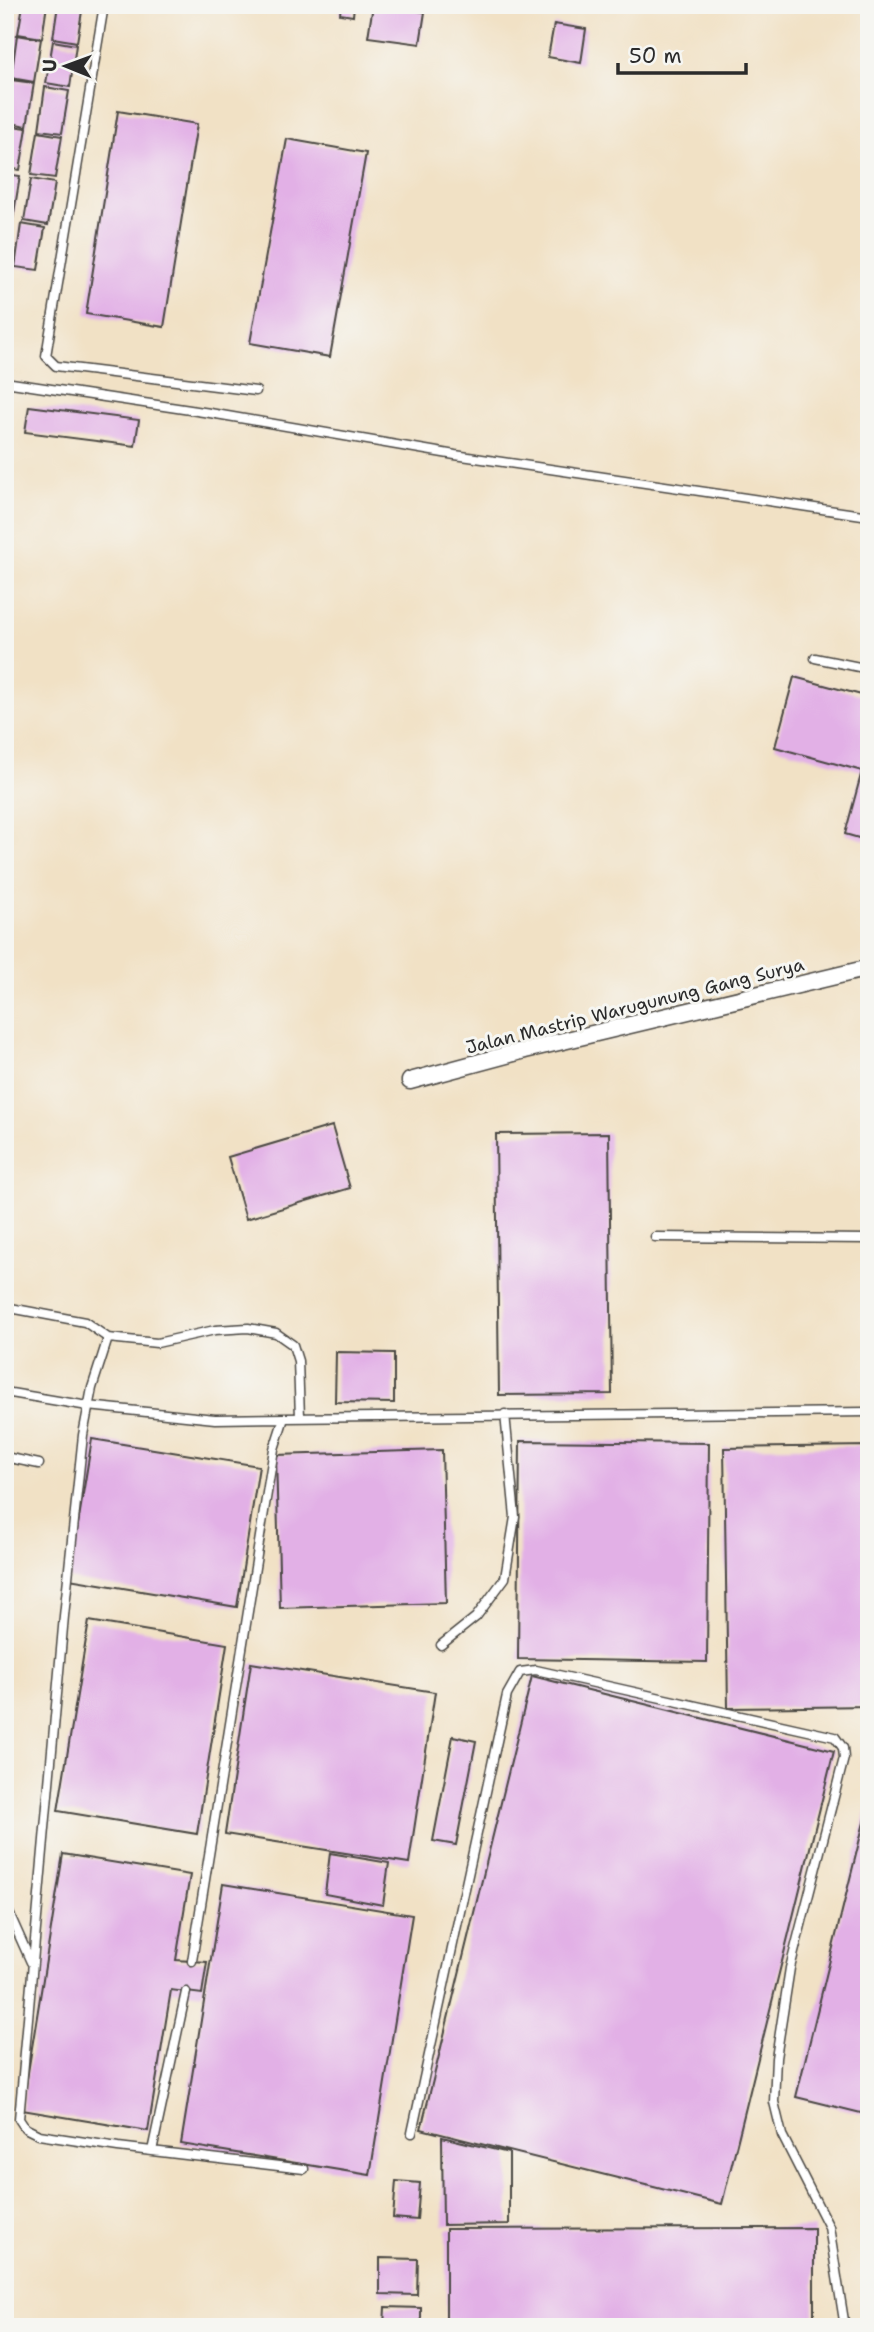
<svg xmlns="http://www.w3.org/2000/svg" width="874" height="2332" viewBox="0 0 874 2332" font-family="'Shantell Sans',sans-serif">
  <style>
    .building { fill: #e2b0e6 }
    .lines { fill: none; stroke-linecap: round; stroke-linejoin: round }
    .service-casing { stroke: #494642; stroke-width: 11 }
    .minor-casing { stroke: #494642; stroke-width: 19 }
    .service { stroke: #fff; stroke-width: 8 }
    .minor { stroke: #fff; stroke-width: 16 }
    .labels { text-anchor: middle; stroke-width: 6; stroke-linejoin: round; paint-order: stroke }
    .street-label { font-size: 18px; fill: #2b2b2b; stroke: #f6f6f2 }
  </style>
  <rect width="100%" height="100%" fill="#f6f6f2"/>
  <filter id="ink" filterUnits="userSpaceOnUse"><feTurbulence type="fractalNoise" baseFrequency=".0143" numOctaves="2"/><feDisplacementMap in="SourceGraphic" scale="14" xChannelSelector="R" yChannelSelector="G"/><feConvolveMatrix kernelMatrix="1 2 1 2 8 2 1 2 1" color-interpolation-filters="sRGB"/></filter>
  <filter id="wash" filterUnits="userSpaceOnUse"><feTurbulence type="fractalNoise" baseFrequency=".00686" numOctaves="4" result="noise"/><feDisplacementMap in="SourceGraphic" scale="28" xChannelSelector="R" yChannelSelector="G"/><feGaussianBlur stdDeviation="1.57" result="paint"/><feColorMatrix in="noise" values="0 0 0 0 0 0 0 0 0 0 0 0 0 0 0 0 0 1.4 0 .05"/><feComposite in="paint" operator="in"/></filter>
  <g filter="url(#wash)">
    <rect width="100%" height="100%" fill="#f1e1c5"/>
    <g id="blocks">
      <!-- building -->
      <path class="building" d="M 23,5 L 47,5 L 42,38 L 18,34 Z
        M 58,5 L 83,5 L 77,42 L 53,38 Z
        M 341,5 L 354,5 L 353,16 L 340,14 Z
        M 373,5 L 425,12 L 420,44 L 368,37 Z
        M 554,24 L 586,29 L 581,63 L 548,57 Z
        M 17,35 L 41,39 L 34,82 L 11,78 Z
        M 53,41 L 76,45 L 70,87 L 46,83 Z
        M 11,80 L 34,83 L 27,126 L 5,122 Z
        M 45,87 L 69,91 L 62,133 L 39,130 Z
        M 118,111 L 197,124 L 164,327 L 86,314 Z
        M 5,125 L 27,128 L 20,170 L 5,168 Z
        M 38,132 L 62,136 L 55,178 L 31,175 Z
        M 287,139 L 366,153 L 330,357 L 250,343 Z
        M 5,174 L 20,176 L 13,219 L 5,217 Z
        M 31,179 L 55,183 L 48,225 L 24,221 Z
        M 5,220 L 13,222 L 7,259 L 5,259 Z
        M 21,224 L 45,228 L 38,270 L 15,267 Z
        M 29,406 L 139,420 L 135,446 L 25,432 Z
        M 794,677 L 869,697 L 869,841 L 845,834 L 862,771 L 775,747 Z
        M 332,1126 L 350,1188 L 246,1219 L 228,1157 Z
        M 609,1133 L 612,1394 L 499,1395 L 496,1134 Z
        M 336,1352 L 394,1353 L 394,1403 L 335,1402 Z
        M 92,1439 L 259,1466 L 237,1607 L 69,1579 Z
        M 520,1441 L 709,1443 L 707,1662 L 518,1659 Z
        M 869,1446 L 869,1706 L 728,1708 L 724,1448 Z
        M 442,1450 L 446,1603 L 280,1608 L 276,1455 Z
        M 89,1621 L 227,1644 L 197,1834 L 58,1811 Z
        M 251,1663 L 435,1692 L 409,1863 L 225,1834 Z
        M 532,1676 L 834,1751 L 722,2204 L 421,2129 Z
        M 453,1736 L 476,1741 L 456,1845 L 433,1841 Z
        M 868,1806 L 869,1807 L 869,2115 L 796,2097 Z
        M 330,1853 L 389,1863 L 383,1905 L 325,1894 Z
        M 63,1854 L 190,1875 L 176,1960 L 207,1962 L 202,1994 L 171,1990 L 148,2131 L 22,2110 Z
        M 223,1884 L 412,1915 L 370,2175 L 181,2144 Z
        M 442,2137 L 509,2153 L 509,2224 L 443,2225 Z
        M 396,2181 L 420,2183 L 417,2220 L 393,2218 Z
        M 814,2228 L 814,2327 L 446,2327 L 446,2229 Z
        M 380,2258 L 418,2259 L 417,2295 L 380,2294 Z
        M 385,2307 L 421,2308 L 421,2327 L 384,2327 Z"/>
    </g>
  </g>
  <g filter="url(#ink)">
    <use href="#blocks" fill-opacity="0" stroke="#494642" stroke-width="2"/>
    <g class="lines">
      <!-- service casing -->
      <g class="service-casing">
        <path id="service" d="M 104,5 L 46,356 L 56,366 L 256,391
          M 5,382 L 210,413 L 455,455 L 869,516
          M 815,658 L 869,669
          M 655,1237 L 869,1239
          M 5,1307 L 85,1322 L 108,1338
          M 5,1392 L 88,1406 L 215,1419 L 284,1418
          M 300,1417 L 298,1361 L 293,1345 L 276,1333 L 248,1328 L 215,1330 L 157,1343 L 108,1338 L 92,1388 L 83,1435 L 64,1616 L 19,2119 L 25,2128 L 39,2135 L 118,2147 L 304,2169
          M 5,1457 L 39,1464
          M 441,1645 L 476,1617 L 505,1578 L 515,1517 L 505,1414
          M 5,1904 L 31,1962
          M 192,1961 L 274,1449 L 284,1418 L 869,1412
          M 412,2133 L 507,1695 L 520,1672 L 536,1670 L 835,1737 L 843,1748 L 844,1758 L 790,1968 L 776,2058 L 774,2102 L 782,2135 L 829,2227 L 845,2327
          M 152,2151 L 186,1992"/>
      </g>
      <!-- minor casing -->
      <g class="minor-casing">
        <path id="minor" d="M 410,1081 L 525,1050 L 869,968"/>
      </g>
      <!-- service -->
      <use href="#service" class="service"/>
      <!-- minor -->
      <use href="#minor" class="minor"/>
    </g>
  </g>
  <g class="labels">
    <!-- street labels -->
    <g class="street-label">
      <text transform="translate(635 1006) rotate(-14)" y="6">Jalan Mastrip Warugunung Gang Surya</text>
    </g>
  </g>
  <!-- margin -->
  <rect width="874" height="2332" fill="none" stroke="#f6f6f2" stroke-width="28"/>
  <!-- north arrow -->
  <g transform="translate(66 66) rotate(271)" stroke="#f6f6f2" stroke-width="5" paint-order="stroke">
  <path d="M0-5L12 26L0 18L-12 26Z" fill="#2b2b2b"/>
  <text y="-10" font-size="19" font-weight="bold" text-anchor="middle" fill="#2b2b2b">U</text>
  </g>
  <!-- scale -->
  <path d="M618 63v10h128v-10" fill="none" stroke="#2b2b2b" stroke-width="3.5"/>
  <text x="629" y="63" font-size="21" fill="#2b2b2b" stroke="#f6f6f2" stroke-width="5" paint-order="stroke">50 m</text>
</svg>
